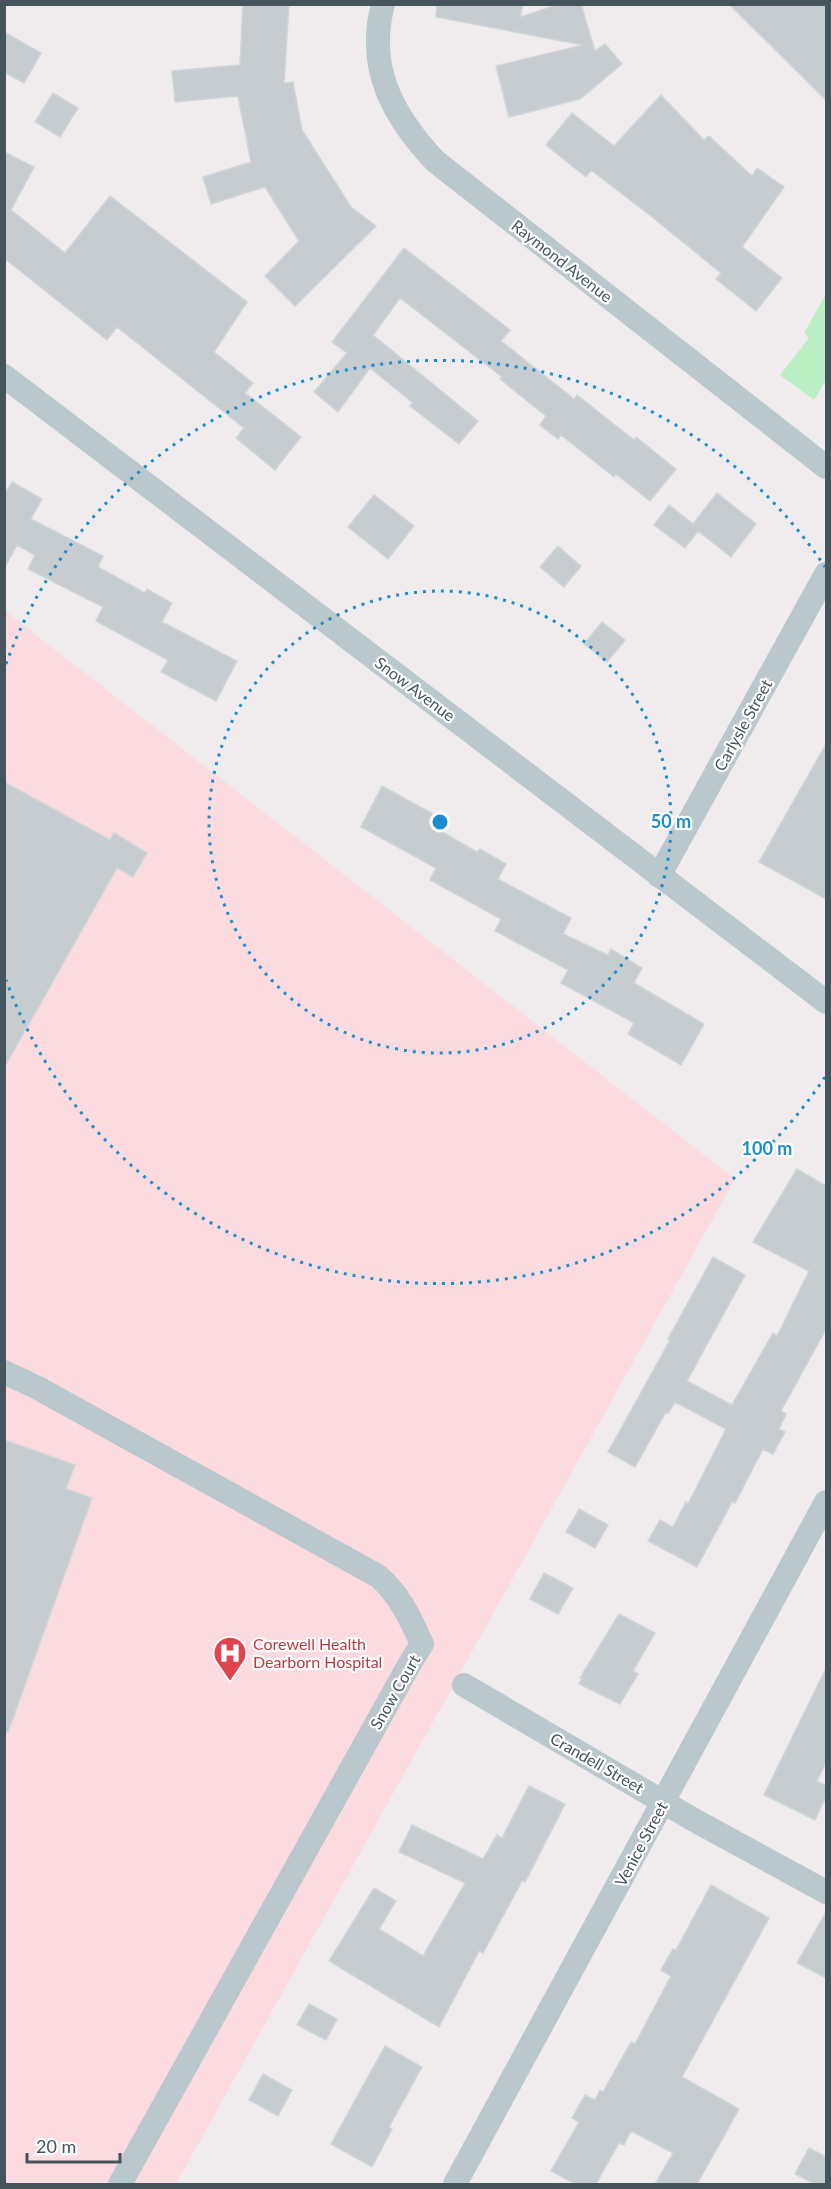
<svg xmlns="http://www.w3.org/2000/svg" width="831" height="2189" viewBox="0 0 831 2189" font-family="Lato,sans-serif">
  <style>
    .medical { fill: #fbdbdf }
    .green { fill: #b9efc3 }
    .building { fill: #c6ccd0; stroke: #d0d5d9; stroke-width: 1.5 }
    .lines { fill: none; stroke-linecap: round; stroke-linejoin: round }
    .minor { stroke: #bac8cd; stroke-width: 24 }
    .ring { fill: none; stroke: #1b8ece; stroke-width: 3; stroke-dasharray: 3 6 }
    .labels { text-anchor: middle; stroke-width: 4.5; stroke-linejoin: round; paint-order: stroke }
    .street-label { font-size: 16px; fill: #45555b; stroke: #fff }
    .health-label { font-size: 16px; fill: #be3a42; stroke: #fff; text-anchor: start }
    .centre { fill: #1b8ece; stroke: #fff; stroke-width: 3 }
    .ring-label { font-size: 18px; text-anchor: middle; font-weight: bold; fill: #1b8ece; stroke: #fff; stroke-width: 4.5; stroke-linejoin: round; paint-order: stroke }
  </style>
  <rect width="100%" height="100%" fill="#f0eced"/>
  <!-- medical -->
  <path class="medical" d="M 4,610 L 735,1179 L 176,2184 L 5,2184 Z"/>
  <!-- green -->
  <path class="green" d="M 826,294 L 826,380 L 814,400 L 780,375 L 809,338 L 804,333 Z"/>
  <!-- building -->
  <path class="building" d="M 243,4 L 289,4 L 284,83 L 293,82 L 302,130 L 351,207 L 376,226 L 295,306 L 265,276 L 299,241 L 265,187 L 211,204 L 203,177 L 251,162 L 238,96 L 175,102 L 172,71 L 240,65 Z
    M 437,4 L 523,4 L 520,17 L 560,4 L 581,4 L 595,51 L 605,44 L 622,64 L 580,99 L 509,117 L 496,66 L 583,45 L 436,17 Z
    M 729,4 L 826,4 L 826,100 Z
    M 4,32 L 41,53 L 24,83 L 4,72 Z
    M 53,93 L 78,108 L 60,137 L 35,122 Z
    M 661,95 L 704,140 L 709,136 L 752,176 L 757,168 L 784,187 L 742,247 L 782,278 L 756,311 L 716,279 L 721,273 L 651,216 L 591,170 L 586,177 L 546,145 L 572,113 L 614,146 Z
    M 4,152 L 34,167 L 11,210 L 65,253 L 110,196 L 247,302 L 214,352 L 253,383 L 245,393 L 301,437 L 275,470 L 236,438 L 244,428 L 117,327 L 107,340 L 4,258 Z
    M 404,248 L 510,330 L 501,341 L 574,399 L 577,395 L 634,440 L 636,437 L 676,469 L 650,501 L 616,474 L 614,477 L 561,435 L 558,439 L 540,425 L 546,416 L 500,379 L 502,377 L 400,298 L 373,335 L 478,421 L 459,444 L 410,406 L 413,403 L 370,368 L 338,412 L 314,392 L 347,353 L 332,342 Z
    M 12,482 L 42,499 L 31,519 L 103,556 L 98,567 L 145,593 L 147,589 L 172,603 L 162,622 L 237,661 L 216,701 L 161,672 L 168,660 L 96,621 L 103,607 L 28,569 L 35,555 L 17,545 L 4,569 L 4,495 Z
    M 717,493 L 756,524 L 731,557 L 698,531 L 685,548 L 654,525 L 669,505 L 693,524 Z
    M 374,495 L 414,526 L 388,559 L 348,527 Z
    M 558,546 L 581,566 L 564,587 L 540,567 Z
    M 602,622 L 625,640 L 607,662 L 584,644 Z
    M 826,744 L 826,899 L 759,862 Z
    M 4,782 L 110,840 L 114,833 L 147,853 L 133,877 L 117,868 L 4,1068 Z
    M 382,786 L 437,816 L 432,826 L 477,852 L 480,849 L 506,864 L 498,879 L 571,918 L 563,934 L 608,955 L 611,949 L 642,968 L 634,983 L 704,1024 L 681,1065 L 628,1034 L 634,1023 L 561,983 L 568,970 L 495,931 L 501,919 L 430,880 L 436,868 L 361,827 Z
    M 797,1169 L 826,1186 L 826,1329 L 781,1411 L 786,1414 L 779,1429 L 785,1432 L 773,1454 L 763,1449 L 735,1503 L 732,1502 L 697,1567 L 648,1541 L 660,1520 L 673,1527 L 686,1502 L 688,1504 L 726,1429 L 675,1402 L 668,1413 L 666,1412 L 635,1467 L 608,1452 L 670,1340 L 668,1339 L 713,1257 L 745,1275 L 687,1381 L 732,1405 L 773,1333 L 777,1336 L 809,1271 L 753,1242 Z
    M 4,1440 L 75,1465 L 66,1489 L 92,1498 L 8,1732 L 4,1732 Z
    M 579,1509 L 608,1525 L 595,1548 L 566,1532 Z
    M 544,1573 L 573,1588 L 558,1614 L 530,1599 Z
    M 619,1614 L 655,1633 L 633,1671 L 638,1674 L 620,1704 L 579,1684 L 582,1679 L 580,1678 Z
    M 826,1668 L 826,1762 L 817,1781 L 826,1786 L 826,1797 L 815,1820 L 764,1795 Z
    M 529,1786 L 565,1804 L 525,1882 L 522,1881 L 483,1953 L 479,1951 L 439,2027 L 329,1961 L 374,1888 L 396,1901 L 379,1929 L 423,1956 L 465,1883 L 399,1852 L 412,1825 L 483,1859 L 497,1835 L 502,1838 Z
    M 711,1885 L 769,1918 L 682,2077 L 739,2109 L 697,2184 L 655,2184 L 673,2153 L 631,2131 L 624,2145 L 619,2143 L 596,2184 L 575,2184 L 551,2171 L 579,2122 L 572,2118 L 585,2095 L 595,2100 L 600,2090 L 603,2092 L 631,2042 L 635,2044 L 671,1976 L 661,1970 L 673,1949 L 676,1950 Z
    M 826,1912 L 826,1978 L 797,1963 Z
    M 309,2004 L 337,2019 L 326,2040 L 297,2025 Z
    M 385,2046 L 422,2067 L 389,2127 L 392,2129 L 372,2167 L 331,2144 Z
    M 263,2074 L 292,2090 L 278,2116 L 249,2100 Z
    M 809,2148 L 826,2157 L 826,2184 L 814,2184 L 795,2174 Z"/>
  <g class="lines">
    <!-- minor -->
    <path class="minor" d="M 383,4 C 366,68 393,116 435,161 L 826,467
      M 4,376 L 826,1002
      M 659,876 L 826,574
      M 4,1372 L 36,1387 L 378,1576 C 400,1595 410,1618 422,1644 L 409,1665 L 120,2184
      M 464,1685 L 694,1820 L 826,1892
      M 455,2184 L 826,1502"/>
  </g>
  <!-- distance rings -->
  <g class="ring">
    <circle cx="440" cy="822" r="231"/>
    <path d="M825 1077A462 462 0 0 1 6 980M6 664A462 462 0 0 1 825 567"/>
  </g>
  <!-- icons -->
  <defs>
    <g id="hospital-pin" transform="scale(1.725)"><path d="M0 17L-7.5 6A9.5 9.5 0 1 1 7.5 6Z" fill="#e0444e" stroke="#fff"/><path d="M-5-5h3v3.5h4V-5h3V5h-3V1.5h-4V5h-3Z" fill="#fff"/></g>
  </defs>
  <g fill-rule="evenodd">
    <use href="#hospital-pin" x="230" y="1653"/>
  </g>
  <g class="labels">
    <!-- street labels -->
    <g class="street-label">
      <text transform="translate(562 261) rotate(38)" y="6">Raymond Avenue</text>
      <text transform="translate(415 689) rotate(37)" y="6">Snow Avenue</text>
      <text transform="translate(743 725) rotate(-61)" y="6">Carlysle Street</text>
      <text transform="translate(395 1692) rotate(-60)" y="6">Snow Court</text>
      <text transform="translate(597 1763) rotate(30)" y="6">Crandell Street</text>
      <text transform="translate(641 1844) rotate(-62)" y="6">Venice Street</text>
    </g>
    <!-- health labels -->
    <g class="health-label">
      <text x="253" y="1650">Corewell Health<tspan x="253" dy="18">Dearborn Hospital</tspan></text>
    </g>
  </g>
  <circle cx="440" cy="822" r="9" class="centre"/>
  <g class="ring-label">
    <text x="671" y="828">50 m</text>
    <text x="767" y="1155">100 m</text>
  </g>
  <!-- border -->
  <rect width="831" height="2189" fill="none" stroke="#45555b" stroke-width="12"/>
  <!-- scale -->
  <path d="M27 2153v9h93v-9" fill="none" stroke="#45555b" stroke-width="3"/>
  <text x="36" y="2153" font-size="18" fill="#45555b" stroke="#ffffff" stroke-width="4.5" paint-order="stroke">20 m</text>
</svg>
